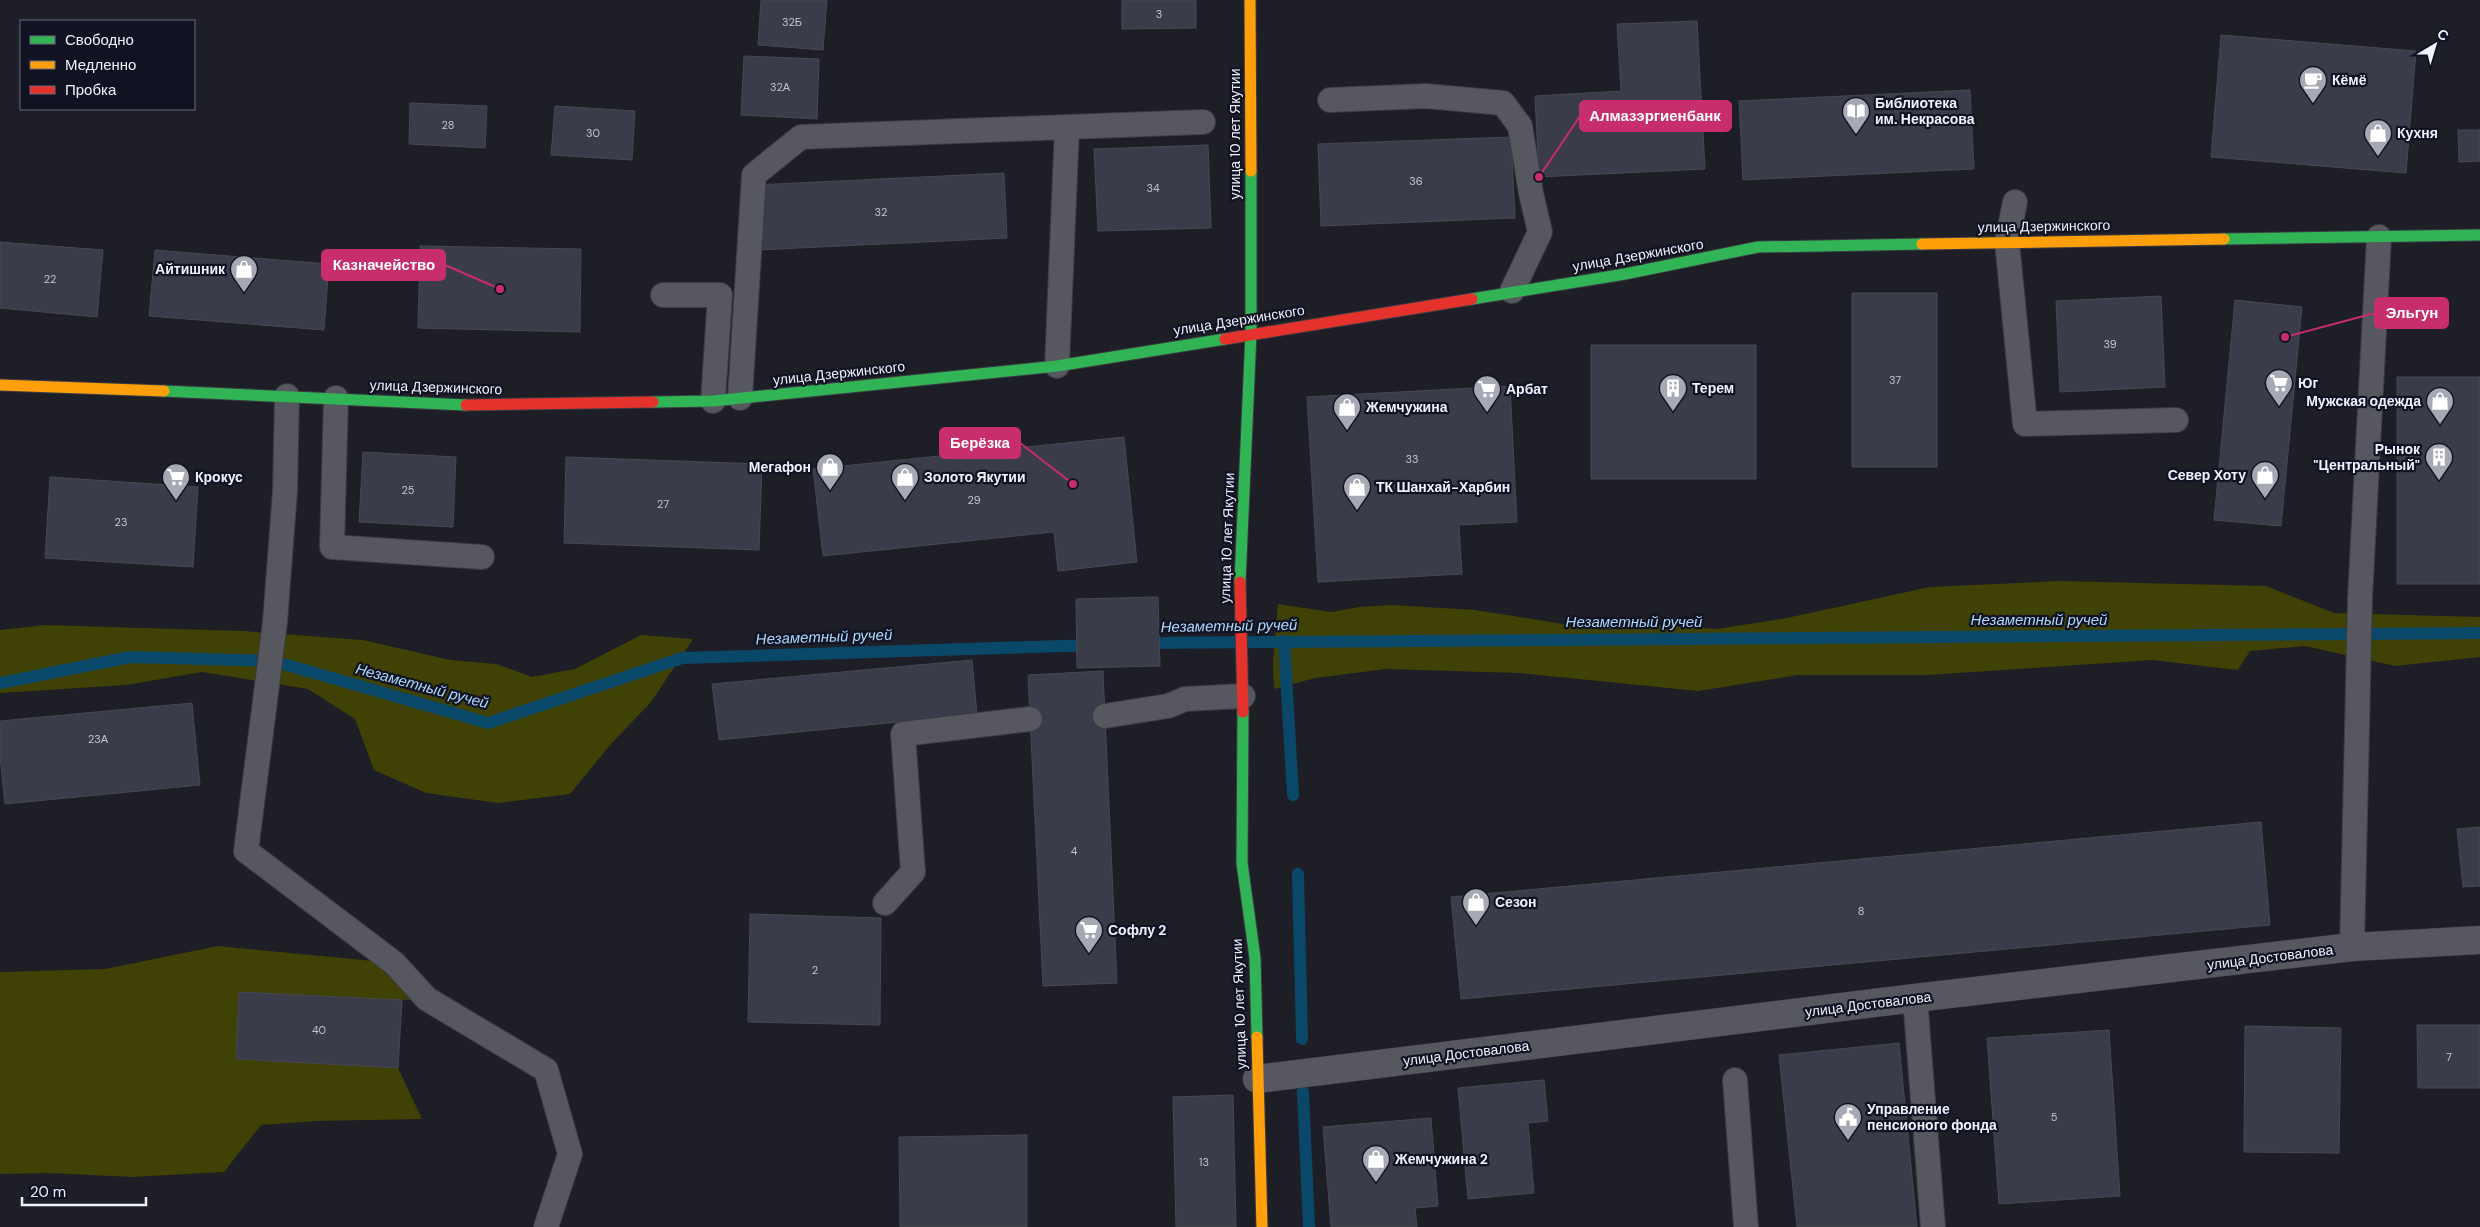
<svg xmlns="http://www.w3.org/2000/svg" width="2480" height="1227" viewBox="0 0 2480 1227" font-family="'DM Sans',sans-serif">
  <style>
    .green { fill: #3f4105 }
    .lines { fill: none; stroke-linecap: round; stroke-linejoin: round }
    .stream { stroke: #0a4869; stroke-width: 12 }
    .building { fill: #3b3c49; stroke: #474850 }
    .lane-casing { stroke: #3b3b42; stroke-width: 26 }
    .street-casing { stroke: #3b3b42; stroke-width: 29 }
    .fast-casing { stroke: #3b3b42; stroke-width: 13 }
    .slow-casing { stroke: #3b3b42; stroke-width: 13 }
    .jam-casing { stroke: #3b3b42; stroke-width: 13 }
    .lane { stroke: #57585f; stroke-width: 24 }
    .street { stroke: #57585f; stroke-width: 28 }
    .fast { stroke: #30b455; stroke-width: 11 }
    .slow { stroke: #ff9f0a; stroke-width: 11 }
    .jam { stroke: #e5322d; stroke-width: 11 }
    .labels { text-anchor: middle; stroke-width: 4.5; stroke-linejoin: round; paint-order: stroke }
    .number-label { font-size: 11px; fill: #c3c4d1 }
    .poi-label { font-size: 14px; font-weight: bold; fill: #f0f2fe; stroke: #111222; text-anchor: start }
    .street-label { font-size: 14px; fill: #f0f2fe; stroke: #111222 }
    .water-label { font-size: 15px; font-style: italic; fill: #aadbfe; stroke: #111222 }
    .leader { fill: none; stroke: #c72e6b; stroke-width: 2 }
    .callout-dot { fill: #c72e6b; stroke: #111222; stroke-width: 2 }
    .callout { fill: #c72e6b; stroke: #c72e6b; stroke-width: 2 }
    .callout-label { font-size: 15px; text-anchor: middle; font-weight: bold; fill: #fff }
  </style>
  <rect width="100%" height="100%" fill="#1e1e27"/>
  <!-- green -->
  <path class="green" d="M 2058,581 L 2266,586 L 2334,613 L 2480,617 L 2480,657 L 2395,666 L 2305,646 L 2250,651 L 2238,670 L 2152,660 L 1928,675 L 1798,675 L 1698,691 L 1519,673 L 1386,669 L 1315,678 L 1274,689 L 1273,662 L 1278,604 L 1331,612 L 1359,607 L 1391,605 L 1475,610 L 1588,628 L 1660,625 L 1716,629 L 1782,619 L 1930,587 Z
    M 45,625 L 242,631 L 363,640 L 450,660 L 496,664 L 532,677 L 575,669 L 641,635 L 693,639 L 651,702 L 610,745 L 570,794 L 498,803 L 426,793 L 374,770 L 355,719 L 308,689 L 202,672 L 126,685 L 0,693 L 0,630 Z
    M 218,946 L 394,963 L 427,999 L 402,1000 L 240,992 L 236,1059 L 398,1068 L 422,1119 L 316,1121 L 261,1125 L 224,1172 L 132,1177 L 48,1173 L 0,1174 L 0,972 L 105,969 Z"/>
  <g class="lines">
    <!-- stream -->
    <path class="stream" d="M 1284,641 L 1293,795
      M 1143,643 L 2480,633
      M 0,683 L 130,657 L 273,661 L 488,723 L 682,658 L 1093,645
      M 1298,874 L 1302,1039
      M 1303,1092 L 1309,1227"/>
  </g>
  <!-- building -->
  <path class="building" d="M 761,0 L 827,0 L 823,50 L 758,45 Z
    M 1122,0 L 1196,0 L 1196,28 L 1122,29 Z
    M 1697,21 L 1705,169 L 1539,177 L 1535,96 L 1621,91 L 1617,24 Z
    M 2221,35 L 2416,51 L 2406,173 L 2211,157 Z
    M 744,56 L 819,59 L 817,119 L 741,115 Z
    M 1970,90 L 1974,169 L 1743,180 L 1739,101 Z
    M 410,103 L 487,106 L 485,148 L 409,144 Z
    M 555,106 L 635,111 L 632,160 L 551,155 Z
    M 2458,130 L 2480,130 L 2480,161 L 2459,162 Z
    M 1511,137 L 1515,218 L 1321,226 L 1318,144 Z
    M 1208,145 L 1211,228 L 1098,231 L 1094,149 Z
    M 1004,173 L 1007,238 L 758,250 L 755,185 Z
    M 0,242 L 103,250 L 97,317 L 0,308 Z
    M 420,246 L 581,249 L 580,332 L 418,328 Z
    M 155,250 L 329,264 L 324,330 L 149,316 Z
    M 1852,293 L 1937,293 L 1937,467 L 1852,467 Z
    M 2161,296 L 2165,387 L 2060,392 L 2056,301 Z
    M 2235,300 L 2302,307 L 2281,526 L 2214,520 Z
    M 1591,345 L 1756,345 L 1756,479 L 1591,479 Z
    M 2397,377 L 2480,377 L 2480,584 L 2397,584 Z
    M 1510,386 L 1517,522 L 1459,525 L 1462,574 L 1318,582 L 1307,397 Z
    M 1124,437 L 1137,562 L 1058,571 L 1054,532 L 823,556 L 813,469 Z
    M 363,452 L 456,457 L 453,527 L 359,522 Z
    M 566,457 L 762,464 L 759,550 L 564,543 Z
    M 50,477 L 198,487 L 193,567 L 45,558 Z
    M 1158,597 L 1160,666 L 1077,668 L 1076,599 Z
    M 972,660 L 977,714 L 719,740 L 712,684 Z
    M 1103,671 L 1117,983 L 1043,986 L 1028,675 Z
    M 192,703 L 200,785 L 5,804 L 0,756 L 0,721 Z
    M 2261,822 L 2270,925 L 1461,999 L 1451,897 Z
    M 2480,827 L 2480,886 L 2463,887 L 2457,829 Z
    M 750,914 L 881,918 L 880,1025 L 748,1022 Z
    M 239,992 L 402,1000 L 398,1068 L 236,1059 Z
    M 2417,1025 L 2480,1025 L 2480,1088 L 2418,1088 Z
    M 2245,1026 L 2341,1028 L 2339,1153 L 2244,1152 Z
    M 2109,1030 L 2120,1196 L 1999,1204 L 1987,1038 Z
    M 1899,1043 L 1917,1227 L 1797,1227 L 1779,1055 Z
    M 1544,1080 L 1548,1121 L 1528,1123 L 1534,1193 L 1468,1199 L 1458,1088 Z
    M 1233,1095 L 1236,1227 L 1176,1227 L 1173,1097 Z
    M 1431,1118 L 1438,1206 L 1415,1208 L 1417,1227 L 1331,1227 L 1323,1127 Z
    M 1027,1135 L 1027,1227 L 900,1227 L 899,1137 Z"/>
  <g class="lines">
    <!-- lane casing -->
    <g class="lane-casing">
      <path id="lane" d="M 1330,100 L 1426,96 L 1503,103 L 1520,126 L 1531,193 L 1540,232 L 1512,291
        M 2015,202 L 2007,242 L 2025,424 L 2176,420
        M 663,295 L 720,295 L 713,401
        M 1057,366 L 1067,127 L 1203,122
        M 287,396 L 285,491 L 275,622 L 246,851 L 394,963 L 427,999 L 546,1070 L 570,1154 L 546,1227
        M 336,398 L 332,547 L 482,557
        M 740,398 L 754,175 L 801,137 L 1067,127
        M 1105,716 L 1168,706 L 1185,699 L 1243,696
        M 885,903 L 913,872 L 903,734 L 1030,719
        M 2352,947 L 2360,598 L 2379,237
        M 1915,998 L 1933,1227
        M 1735,1080 L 1746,1227"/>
    </g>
    <!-- street casing -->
    <g class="street-casing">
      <path id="street" d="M 1257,1079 L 1915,998 L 2352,947 L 2480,940"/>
    </g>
    <!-- fast casing -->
    <g class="fast-casing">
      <path id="fast" d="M 2224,239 L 2480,235
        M 1472,299 L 1625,274 L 1758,247 L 1922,244
        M 164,391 L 466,405
        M 653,402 L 713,401 L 1057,366 L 1225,339
        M 1240,582 L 1251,333 L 1251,171
        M 1243,712 L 1242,863 L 1255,958 L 1257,1037"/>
    </g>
    <!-- slow casing -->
    <g class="slow-casing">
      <path id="slow" d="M 1250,0 L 1251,171
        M 1922,244 L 2224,239
        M 0,385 L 164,391
        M 1257,1037 L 1262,1227"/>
    </g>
    <!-- jam casing -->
    <g class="jam-casing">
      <path id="jam" d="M 1225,339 L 1472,299
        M 466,405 L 653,402
        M 1240,582 L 1243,712"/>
    </g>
    <!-- lane -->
    <use href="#lane" class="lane"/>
    <!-- street -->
    <use href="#street" class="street"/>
    <!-- fast -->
    <use href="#fast" class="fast"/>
    <!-- slow -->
    <use href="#slow" class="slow"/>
    <!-- jam -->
    <use href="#jam" class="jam"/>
  </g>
  <!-- icons -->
  <defs>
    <g id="cafe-pin" transform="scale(1.4375)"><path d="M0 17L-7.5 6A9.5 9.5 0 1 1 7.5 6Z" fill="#a6a8b3" stroke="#111222"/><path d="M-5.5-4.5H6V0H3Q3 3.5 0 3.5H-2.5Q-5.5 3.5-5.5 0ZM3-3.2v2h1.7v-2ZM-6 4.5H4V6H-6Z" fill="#fff"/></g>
    <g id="library-pin" transform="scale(1.4375)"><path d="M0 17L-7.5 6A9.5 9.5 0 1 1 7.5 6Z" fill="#a6a8b3" stroke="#111222"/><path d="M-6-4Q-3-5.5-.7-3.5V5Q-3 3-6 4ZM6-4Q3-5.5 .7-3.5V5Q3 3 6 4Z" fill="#fff"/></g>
    <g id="shop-pin" transform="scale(1.4375)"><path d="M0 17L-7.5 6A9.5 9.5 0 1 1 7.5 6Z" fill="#a6a8b3" stroke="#111222"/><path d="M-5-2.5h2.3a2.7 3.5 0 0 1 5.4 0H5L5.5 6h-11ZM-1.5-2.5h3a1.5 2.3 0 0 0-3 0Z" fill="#fff"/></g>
    <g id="supermarket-pin" transform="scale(1.4375)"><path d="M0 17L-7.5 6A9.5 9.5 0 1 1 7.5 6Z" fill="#a6a8b3" stroke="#111222"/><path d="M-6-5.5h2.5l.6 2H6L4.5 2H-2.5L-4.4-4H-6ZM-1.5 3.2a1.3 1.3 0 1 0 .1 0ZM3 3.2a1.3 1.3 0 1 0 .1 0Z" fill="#fff"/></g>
    <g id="building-pin" transform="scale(1.4375)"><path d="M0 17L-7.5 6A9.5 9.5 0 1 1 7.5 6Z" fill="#a6a8b3" stroke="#111222"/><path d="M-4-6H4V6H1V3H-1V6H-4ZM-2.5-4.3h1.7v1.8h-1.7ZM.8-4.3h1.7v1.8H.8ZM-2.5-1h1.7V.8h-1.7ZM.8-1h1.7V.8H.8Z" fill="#fff"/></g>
    <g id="civic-pin" transform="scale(1.4375)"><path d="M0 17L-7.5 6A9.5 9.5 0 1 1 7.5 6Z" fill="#a6a8b3" stroke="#111222"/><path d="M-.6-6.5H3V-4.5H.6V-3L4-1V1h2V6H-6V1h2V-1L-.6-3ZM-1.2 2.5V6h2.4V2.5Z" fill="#fff"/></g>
  </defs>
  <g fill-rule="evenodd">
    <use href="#cafe-pin" x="2313" y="80"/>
    <use href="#library-pin" x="1856" y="111"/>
    <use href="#shop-pin" x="2378" y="133"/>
    <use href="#shop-pin" x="244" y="269"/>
    <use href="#supermarket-pin" x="2279" y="383"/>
    <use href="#building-pin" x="1673" y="388"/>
    <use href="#supermarket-pin" x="1487" y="389"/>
    <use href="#shop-pin" x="2440" y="401"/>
    <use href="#shop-pin" x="1347" y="407"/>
    <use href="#building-pin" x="2439" y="457"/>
    <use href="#shop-pin" x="830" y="467"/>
    <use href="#shop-pin" x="2265" y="475"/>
    <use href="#supermarket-pin" x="176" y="477"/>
    <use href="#shop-pin" x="905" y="477"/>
    <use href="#shop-pin" x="1357" y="487"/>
    <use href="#shop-pin" x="1476" y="902"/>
    <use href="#supermarket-pin" x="1089" y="930"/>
    <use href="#civic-pin" x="1848" y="1117"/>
    <use href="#shop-pin" x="1376" y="1159"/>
  </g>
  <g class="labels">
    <!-- number labels -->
    <g class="number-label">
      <text x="1159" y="18">3</text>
      <text x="792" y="26">32Б</text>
      <text x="780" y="91">32А</text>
      <text x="448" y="129">28</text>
      <text x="593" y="137">30</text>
      <text x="1416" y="185">36</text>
      <text x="1153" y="192">34</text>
      <text x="881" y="216">32</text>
      <text x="50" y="283">22</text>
      <text x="2110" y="348">39</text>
      <text x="1895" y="384">37</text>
      <text x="1412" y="463">33</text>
      <text x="408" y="494">25</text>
      <text x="974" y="504">29</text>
      <text x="663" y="508">27</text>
      <text x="121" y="526">23</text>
      <text x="98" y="743">23А</text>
      <text x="1074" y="855">4</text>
      <text x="1861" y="915">8</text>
      <text x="815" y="974">2</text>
      <text x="319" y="1034">40</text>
      <text x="2449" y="1061">7</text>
      <text x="2054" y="1121">5</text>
      <text x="1204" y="1166">13</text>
    </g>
    <!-- poi labels -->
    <g class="poi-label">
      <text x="2332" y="85">Кёмё</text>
      <text x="1875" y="108">Библиотека<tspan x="1875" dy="16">им. Некрасова</tspan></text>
      <text x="2397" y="138">Кухня</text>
      <text x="225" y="274" text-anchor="end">Айтишник</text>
      <text x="2298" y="388">Юг</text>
      <text x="1692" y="393">Терем</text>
      <text x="1506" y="394">Арбат</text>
      <text x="2421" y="406" text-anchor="end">Мужская одежда</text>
      <text x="1366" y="412">Жемчужина</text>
      <text x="2420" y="454" text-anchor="end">Рынок<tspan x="2420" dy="16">"Центральный"</tspan></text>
      <text x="811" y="472" text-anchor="end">Мегафон</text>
      <text x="2246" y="480" text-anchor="end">Север Хоту</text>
      <text x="195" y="482">Крокус</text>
      <text x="924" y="482">Золото Якутии</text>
      <text x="1376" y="492">ТК Шанхай-Харбин</text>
      <text x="1495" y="907">Сезон</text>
      <text x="1108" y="935">Софлу 2</text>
      <text x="1867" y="1114">Управление<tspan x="1867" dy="16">пенсионого фонда</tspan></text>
      <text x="1395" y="1164">Жемчужина 2</text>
    </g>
    <!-- street labels -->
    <g class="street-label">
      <text transform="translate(1235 134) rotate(-90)" y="5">улица 10 лет Якутии</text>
      <text transform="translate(2044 226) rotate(-1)" y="5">улица Дзержинского</text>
      <text transform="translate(1638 255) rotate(-10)" y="5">улица Дзержинского</text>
      <text transform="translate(1239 320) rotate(-9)" y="5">улица Дзержинского</text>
      <text transform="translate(839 373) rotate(-6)" y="5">улица Дзержинского</text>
      <text transform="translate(436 387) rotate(2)" y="5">улица Дзержинского</text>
      <text transform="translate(1227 538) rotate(-88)" y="5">улица 10 лет Якутии</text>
      <text transform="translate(2270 957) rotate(-7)" y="5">улица Достовалова</text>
      <text transform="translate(1239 1004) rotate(-92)" y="5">улица 10 лет Якутии</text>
      <text transform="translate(1868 1004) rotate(-7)" y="5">улица Достовалова</text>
      <text transform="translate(1466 1053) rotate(-7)" y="5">улица Достовалова</text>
    </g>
    <!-- water labels -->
    <g class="water-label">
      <text x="2039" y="625">Незаметный ручей</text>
      <text x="1634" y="627">Незаметный ручей</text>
      <text transform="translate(1229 626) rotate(-1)" y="5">Незаметный ручей</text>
      <text transform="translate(824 637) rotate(-2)" y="5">Незаметный ручей</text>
      <text transform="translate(422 686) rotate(15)" y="5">Незаметный ручей</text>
    </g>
  </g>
  <!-- callouts -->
  <path class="leader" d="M1539 177L1580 116M500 289L445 265M2285 337L2375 313M1073 484L1020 443"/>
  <g class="callout-dot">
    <circle cx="1539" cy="177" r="5"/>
    <circle cx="500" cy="289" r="5"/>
    <circle cx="2285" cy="337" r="5"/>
    <circle cx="1073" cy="484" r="5"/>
  </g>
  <g class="callout">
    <rect x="1580" y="101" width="151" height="30" rx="5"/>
    <rect x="322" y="250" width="123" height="30" rx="5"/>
    <rect x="2375" y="298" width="73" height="30" rx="5"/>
    <rect x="940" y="428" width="80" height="30" rx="5"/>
  </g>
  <g class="callout-label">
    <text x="1655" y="121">Алмазэргиенбанк</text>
    <text x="384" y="270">Казначейство</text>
    <text x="2412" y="318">Эльгун</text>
    <text x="980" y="448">Берёзка</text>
  </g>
  <!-- legend -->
  <rect x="20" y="20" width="175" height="90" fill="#111222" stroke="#6a6c7a"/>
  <rect x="30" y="36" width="25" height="8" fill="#30b455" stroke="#6a6c7a"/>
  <text x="65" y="45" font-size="15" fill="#f0f2fe">Свободно</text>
  <rect x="30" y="61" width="25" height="8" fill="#ff9f0a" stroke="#6a6c7a"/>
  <text x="65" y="70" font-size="15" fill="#f0f2fe">Медленно</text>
  <rect x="30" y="86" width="25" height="8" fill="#e5322d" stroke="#6a6c7a"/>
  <text x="65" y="95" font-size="15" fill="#f0f2fe">Пробка</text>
  <!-- north arrow -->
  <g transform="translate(2435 45) rotate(38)" stroke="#111222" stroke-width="4" paint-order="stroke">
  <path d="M0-4L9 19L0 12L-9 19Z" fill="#f0f2fe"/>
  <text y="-8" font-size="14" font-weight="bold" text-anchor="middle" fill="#f0f2fe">С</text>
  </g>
  <!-- scale -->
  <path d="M22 1197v8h124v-8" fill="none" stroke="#f0f2fe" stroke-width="2.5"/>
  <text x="30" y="1197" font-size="15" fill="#f0f2fe" stroke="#111222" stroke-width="4" paint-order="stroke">20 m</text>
</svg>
